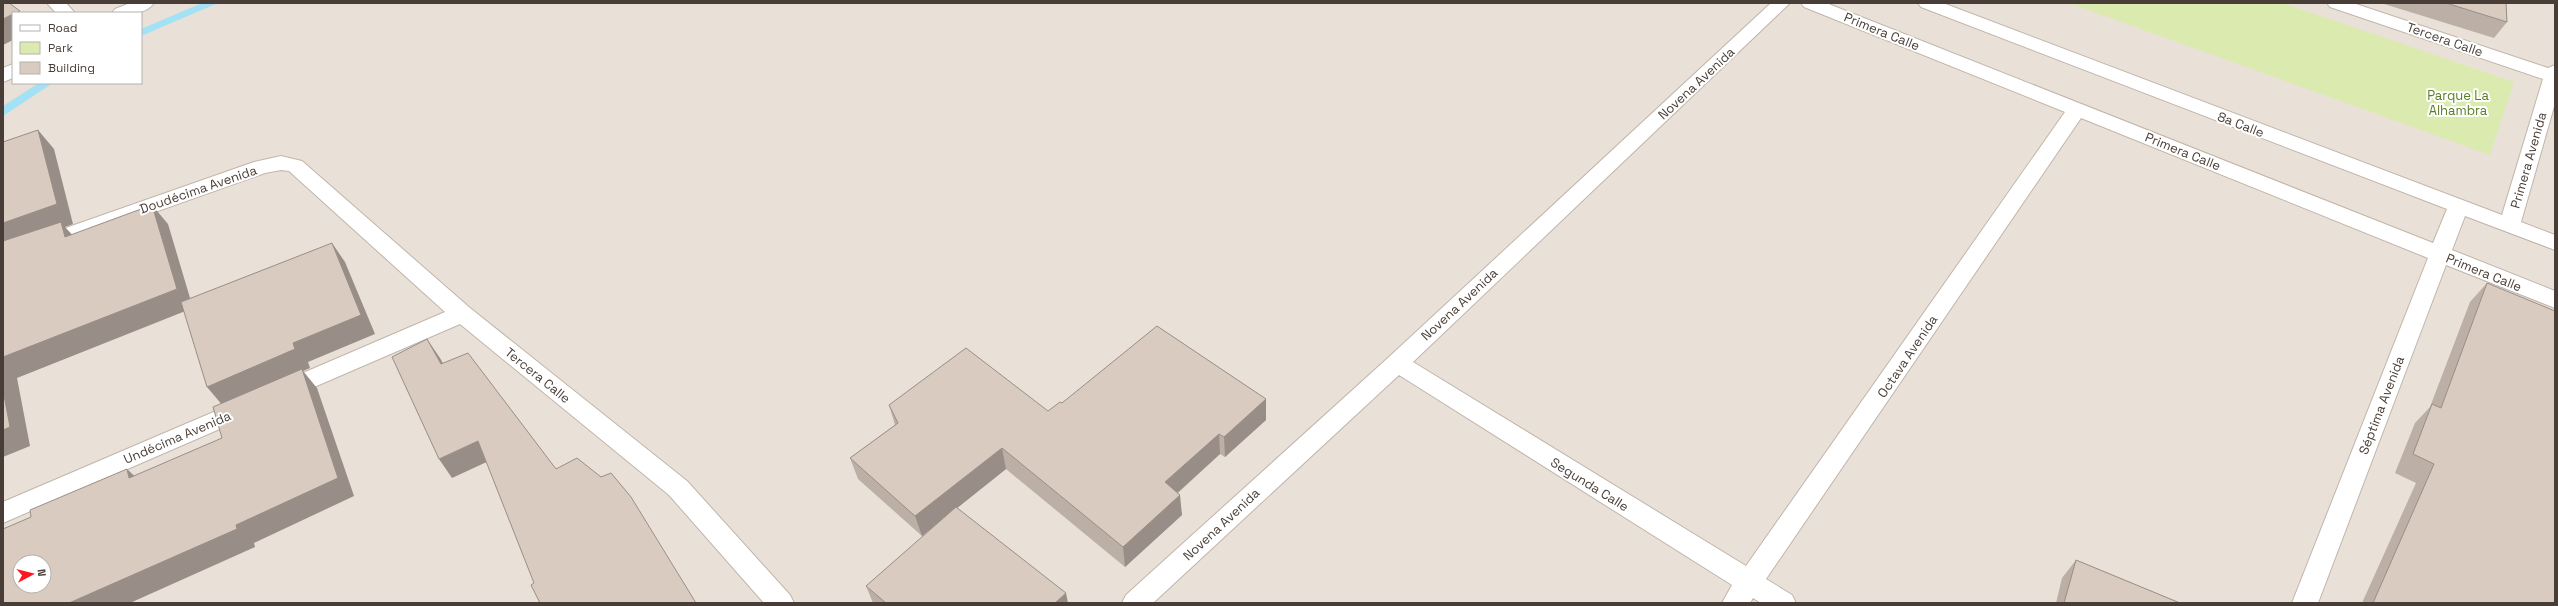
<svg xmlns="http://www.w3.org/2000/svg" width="2558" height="606" viewBox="0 0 2558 606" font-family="'Space Grotesk',sans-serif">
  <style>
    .residential { fill: #e9e0d7; fill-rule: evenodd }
    .green { fill: #dbebb0 }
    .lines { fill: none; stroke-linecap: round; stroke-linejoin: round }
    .stream { fill: #a3e2f4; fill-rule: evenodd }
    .minor-casing { stroke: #c1b5ab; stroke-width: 2 }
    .minor { fill: #fff; fill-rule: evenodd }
    .wall { fill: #bbafa6 }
    .shaded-wall { fill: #998e87 }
    .building { fill: #dacbc1; stroke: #998e87; fill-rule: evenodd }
    .labels { text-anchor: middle; stroke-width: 4; stroke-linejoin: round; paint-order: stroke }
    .street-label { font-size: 13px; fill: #493e37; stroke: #fff }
    .park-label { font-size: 13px; fill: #587e26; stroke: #fff }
  </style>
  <rect width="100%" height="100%" fill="#f5efe9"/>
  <!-- residential -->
  <path class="residential" d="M 3,3 L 2555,3 L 2555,603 L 3,603 ZM 13,13 L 141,13 L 141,83 L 13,83 ZM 20,562 L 44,562 L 44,586 L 20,586 Z"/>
  <!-- green -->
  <path class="green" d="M 2069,3 L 2282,3 L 2514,82 L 2490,155 Z"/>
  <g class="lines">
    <!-- stream -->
    <path class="stream" d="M 202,3 L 218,3 L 141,36 L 141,29 Z
      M 39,83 L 53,83 L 3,116 L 3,106 Z"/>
    <!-- minor casing -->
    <g class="minor-casing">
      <path id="minor" d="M 47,3 L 66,3 L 75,13 L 56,13 Z
        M 130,3 L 154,3 C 145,16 126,13 112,13 L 115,9 Z
        M 1771,3 L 1790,3 L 1413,362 L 1746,566 L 2065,112 L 1804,7 L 1801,3 L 1826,3 L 2433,243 L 2447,209 L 1921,7 L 1918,3 L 1943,3 L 2502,215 L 2543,79 L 2330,7 L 2327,3 L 2353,3 L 2548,68 L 2555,65 L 2555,103 L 2521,222 L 2555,235 L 2555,250 L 2465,216 L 2452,250 L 2555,291 L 2555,308 L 2446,265 L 2318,603 L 2292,603 L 2428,258 L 2081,118 L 1766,579 L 1792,595 L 1796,603 L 1761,603 L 1753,598 L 1750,603 L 1722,603 L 1732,585 L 1399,375 L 1153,603 L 1122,603 L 1126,595 L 1389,357 Z
        M 13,64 L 13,78 L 3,82 L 3,68 Z
        M 281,156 L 302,161 L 470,308 L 687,481 L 790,595 L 794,603 L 764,603 L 669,495 L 460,324 L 291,397 L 283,400 L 275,397 L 271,391 L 275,385 L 445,312 L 289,171 L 281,170 L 265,173 L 3,266 L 3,250 L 254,162 Z
        M 244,399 L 252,401 L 256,408 L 252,415 L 3,523 L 3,502 Z"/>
    </g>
    <!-- minor -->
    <use href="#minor" class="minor"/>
  </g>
  <!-- wall -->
  <path class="wall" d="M 2381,3 L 2506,3 L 2507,22 L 2494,38 Z
    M 2487,283 L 2555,603 L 2362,603 L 2416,483 L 2395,473 L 2415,423 L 2430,407 L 2470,302 Z
    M 1266,399 L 1266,420 L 1225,457 L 1220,454 L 1178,493 L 1182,515 L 1125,567 L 1006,469 L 957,508 L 1068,603 L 873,603 L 866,586 L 942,520 L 922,536 L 858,479 L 850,458 L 895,425 L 889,405 L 1048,411 L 1062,403 Z
    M 2076,560 L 2180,603 L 2056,603 L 2062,578 Z"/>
  <!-- shaded-wall -->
  <path class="shaded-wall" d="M 13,14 L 13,40 L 3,45 L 3,19 Z
    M 38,130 L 54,149 L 73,224 L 65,227 L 78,241 L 3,248 L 3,223 Z
    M 152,205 L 168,224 L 193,308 L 17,378 L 30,446 L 3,457 L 3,357 Z
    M 332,243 L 345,262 L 375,334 L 308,362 L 310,368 L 303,371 L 317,388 L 354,496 L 254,543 L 255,547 L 130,603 L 69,603 L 236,525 L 223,406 L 207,387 L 293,343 Z
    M 427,339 L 440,358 L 454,383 L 441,364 Z
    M 1266,399 L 1266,420 L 1225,457 L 1224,437 Z
    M 1219,434 L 1220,454 L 1167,502 L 1165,482 Z
    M 478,441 L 491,460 L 452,478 L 439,459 Z
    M 1002,448 L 1006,469 L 922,536 L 915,516 Z
    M 127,469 L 146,487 L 129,478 Z
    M 1180,495 L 1182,515 L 1125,567 L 1123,547 Z
    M 1066,593 L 1068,603 L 1055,603 Z"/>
  <!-- building -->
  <path class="building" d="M 3,3 L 9,3 L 20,11 L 16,13 L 13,13 L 13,14 L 3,19 Z
    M 2446,3 L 2506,3 L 2507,22 Z
    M 38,130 L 57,204 L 3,223 L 3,142 Z
    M 152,205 L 177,289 L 3,357 L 3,241 L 61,222 L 65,237 Z
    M 332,243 L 361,315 L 293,343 L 295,349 L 207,387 L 181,302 Z
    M 2487,283 L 2555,311 L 2555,603 L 2373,603 L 2434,464 L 2413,454 L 2432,404 L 2441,408 Z
    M 1157,326 L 1266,399 L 1224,437 L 1219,434 L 1165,482 L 1180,495 L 1123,547 L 1002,448 L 915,516 L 850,458 L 898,423 L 889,405 L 966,348 L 1048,411 L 1060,402 L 1062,403 Z
    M 427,339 L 441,364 L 468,353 L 556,469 L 577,458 L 601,477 L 611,473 L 631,497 L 696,603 L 540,603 L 531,585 L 534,583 L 478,441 L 439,459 L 392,357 Z
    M 302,369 L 338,478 L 236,525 L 237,529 L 69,603 L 3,603 L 3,529 L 31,517 L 30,510 L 127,469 L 129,478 L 222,438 L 213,407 ZM 20,562 L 44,562 L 44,586 L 20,586 Z
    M 3,390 L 10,427 L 3,430 Z
    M 956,507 L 1066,593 L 1055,603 L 886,603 L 866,586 Z
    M 2076,560 L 2180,603 L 2064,603 Z"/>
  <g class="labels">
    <!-- street labels -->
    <g class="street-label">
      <text transform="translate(1882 31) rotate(22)" y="5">Primera Calle</text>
      <text transform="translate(2445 39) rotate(19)" y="5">Tercera Calle</text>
      <text transform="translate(1696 83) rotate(-43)" y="5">Novena Avenida</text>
      <text transform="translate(2241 124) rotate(21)" y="5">8a Calle</text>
      <text transform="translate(2183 151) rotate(22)" y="5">Primera Calle</text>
      <text transform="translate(2528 160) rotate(-74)" y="5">Primera Avenida</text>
      <text transform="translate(198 189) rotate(-19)" y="5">Doudécima Avenida</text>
      <text transform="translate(2484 272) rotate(22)" y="5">Primera Calle</text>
      <text transform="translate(1459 304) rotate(-43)" y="5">Novena Avenida</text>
      <text transform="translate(1907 356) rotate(-56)" y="5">Octava Avenida</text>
      <text transform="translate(538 375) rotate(39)" y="5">Tercera Calle</text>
      <text transform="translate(2381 405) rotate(-69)" y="5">Séptima Avenida</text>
      <text transform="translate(177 437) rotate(-23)" y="5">Undécima Avenida</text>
      <text transform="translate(1590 484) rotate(32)" y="5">Segunda Calle</text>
      <text transform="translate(1221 524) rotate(-43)" y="5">Novena Avenida</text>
    </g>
    <!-- park labels -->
    <g class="park-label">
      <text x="2458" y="100">Parque La<tspan x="2458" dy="15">Alhambra</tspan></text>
    </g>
  </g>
  <!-- border -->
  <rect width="2558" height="606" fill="none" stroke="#493e37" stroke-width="8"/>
  <!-- legend -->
  <rect x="12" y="12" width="130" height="72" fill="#ffffff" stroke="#b6b2af"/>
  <rect x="20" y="25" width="20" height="6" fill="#ffffff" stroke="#b6b2af"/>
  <text x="48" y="32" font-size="12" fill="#493e37">Road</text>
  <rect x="20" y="42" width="20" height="12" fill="#dbebb0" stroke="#b6b2af"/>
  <text x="48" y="52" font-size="12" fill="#493e37">Park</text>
  <rect x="20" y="62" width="20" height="12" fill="#dacbc1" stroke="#b6b2af"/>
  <text x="48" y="72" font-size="12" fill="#493e37">Building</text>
  <!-- north arrow -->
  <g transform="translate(32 574) rotate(83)"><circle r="19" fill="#ffffff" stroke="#b6b2af"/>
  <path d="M0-3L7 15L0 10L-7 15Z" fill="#ff161e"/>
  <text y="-6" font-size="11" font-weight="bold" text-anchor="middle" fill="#493e37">N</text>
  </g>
</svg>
